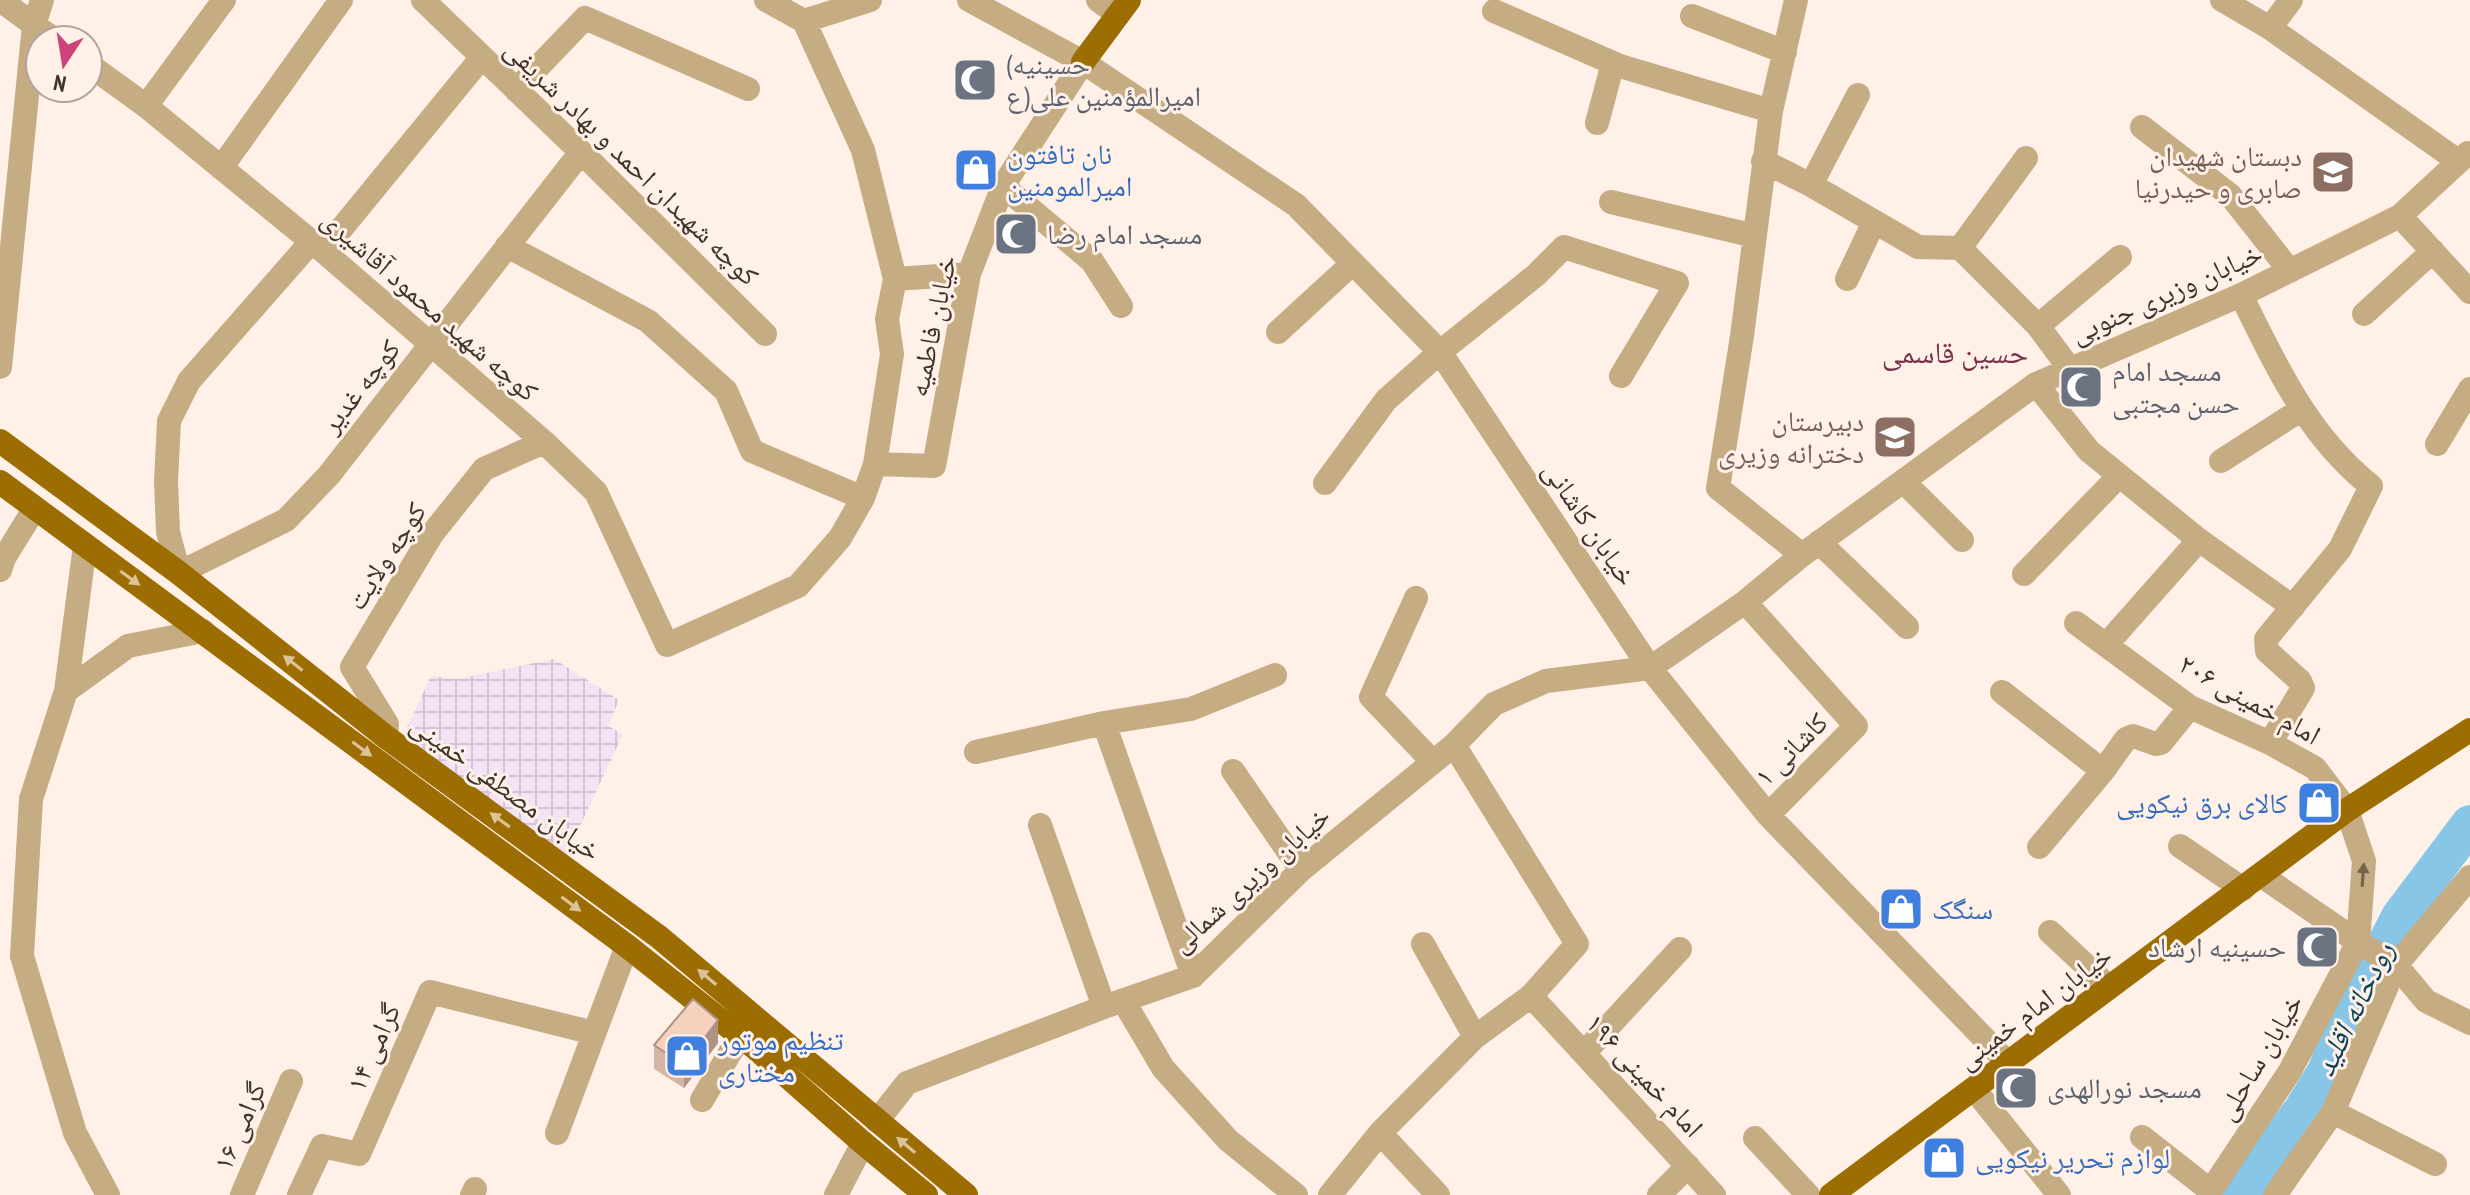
<svg xmlns="http://www.w3.org/2000/svg" width="2470" height="1195" viewBox="0 0 2470 1195" font-family="'PT Sans Narrow','Noto Naskh Arabic',sans-serif">
  <style>
    .industrial { fill: url(#industrial-grid) }
    .lines { fill: none; stroke-linecap: round; stroke-linejoin: round }
    .river { stroke: #88c6e7; stroke-width: 38 }
    .minor { stroke: #c6ac83; stroke-width: 24 }
    .major { stroke: #9c6d02; stroke-width: 24 }
    .wall { fill: #d4b5a3 }
    .shaded-wall { fill: #ac9385 }
    .building { fill: #f6d2be; stroke: #ac9385; stroke-width: 2 }
    .oneway { fill: #dcc298 }
    .oneway2 { fill: #76634e }
    .labels { text-anchor: middle; stroke-width: 6; stroke-linejoin: round; paint-order: stroke }
    .worship-label { font-size: 28px; fill: #5b616d; stroke: #fff0e8; text-anchor: start }
    .shop-label { font-size: 28px; fill: #366cbe; stroke: #fff0e8; text-anchor: start }
    .education-label { font-size: 28px; fill: #785e54; stroke: #fff0e8; text-anchor: end }
    .street-label { font-size: 28px; fill: #40332b; stroke: #fff0e8 }
    .neighbourhood-label { font-size: 30px; fill: #77334b; stroke: #fff0e8 }
    .water-label { font-size: 30px; font-style: italic; fill: #0d4158; stroke: #fff0e8 }
  </style>
  <defs>
    <pattern id="industrial-grid" width="8" height="8" patternUnits="userSpaceOnUse" patternTransform="scale(2)"><rect width="8" height="8" fill="#f5e3f5"/><path d="M0 4h8M4 0v8" fill="none" stroke="#d3c3d2"/></pattern>
  </defs>
  <rect width="100%" height="100%" fill="#fff0e8"/>
  <!-- industrial -->
  <path class="industrial" d="M 554,659 L 619,700 L 608,726 L 623,734 L 561,867 L 394,756 L 431,676 L 457,679 Z"/>
  <g class="lines">
    <!-- river -->
    <path class="river" d="M 2239,1195 L 2302,1111 L 2326,1072 L 2344,1026 L 2400,917 L 2470,824"/>
    <!-- minor -->
    <path class="minor" d="M 0,0 L 55,40
      M 423,0 L 581,152 L 765,334
      M 766,0 L 804,21 L 870,0
      M 969,0 L 1083,62 L 1296,205 L 1440,352 L 1650,668 L 1768,815 L 2008,1063
      M 1098,0 L 1117,14
      M 1796,0 L 1771,111 L 1742,336 L 1718,488 L 1802,555
      M 2222,0 L 2270,28 L 2458,161
      M 1494,11 L 1620,66 L 1771,111
      M 1692,16 L 1785,52
      M 804,21 L 863,150 L 895,279 L 969,274
      M 2270,28 L 2291,0
      M 88,64 L 146,106 L 323,251 L 544,442 L 596,492 L 667,645 L 798,586 L 840,538 L 863,498 L 875,464 L 892,354 L 887,319 L 895,279
      M 516,90 L 585,18 L 748,89
      M 146,106 L 224,0
      M 1597,123 L 1613,63
      M 2142,127 L 2230,195 L 2290,271
      M 1763,161 L 1811,185 L 1918,247 L 1960,248 L 2038,326 L 2069,368
      M 221,168 L 341,0
      M 1811,185 L 1858,95
      M 1003,186 L 1092,261 L 1121,306
      M 1611,202 L 1755,236
      M 2400,216 L 2468,153
      M 311,242 L 189,381 L 169,421 L 166,481 L 168,532 L 179,573 L 286,520 L 329,475 L 581,152
      M 507,246 L 648,321 L 726,391 L 752,451 L 863,498
      M 1960,248 L 2026,158
      M 323,251 L 482,57
      M 1847,279 L 1874,222
      M 2241,295 C 2276,366 2308,436 2371,486 L 2340,549 L 2266,639 L 2267,651 L 2300,681 L 2303,688 L 2270,743
      M 2364,314 L 2433,251
      M 2038,326 L 2120,257
      M 1278,332 L 1353,263
      M 0,367 L 34,25 L 42,0
      M 2036,384 L 2089,451 L 2199,540 L 2293,607
      M 2437,444 L 2470,389
      M 2221,461 L 2302,409
      M 875,464 L 934,466 L 969,274 L 1003,186 L 1083,62
      M 1903,481 L 1962,540
      M 1325,483 L 1386,400 L 1440,352 L 1536,275 L 1564,247 L 1677,283 L 1621,376
      M 1819,542 L 1907,627
      M 85,545 L 66,691 L 31,799 L 22,956 L 75,1133 L 108,1195
      M 0,570 L 4,558 L 35,508
      M 2024,574 L 2119,476
      M 1416,598 L 1371,697 L 1433,762
      M 1745,602 L 1856,726 L 1768,815
      M 2076,623 L 2190,707 L 2270,743 L 2315,768 L 2347,810 L 2364,861 L 2358,942 L 2290,1071 L 2208,1195
      M 2106,645 L 2199,540
      M 66,691 L 128,646 L 203,631
      M 2002,692 L 2103,771
      M 1104,723 L 1193,976
      M 386,737 L 387,724 L 352,667 L 432,534 L 484,469 L 544,442
      M 976,752 L 1104,723 L 1191,709 L 1275,675
      M 1233,771 L 1301,870
      M 1040,825 L 1104,1007
      M 2180,846 L 2243,889
      M 2039,847 L 2103,771 L 2126,739 L 2133,736 L 2156,744 L 2161,743 L 2190,707
      M 2262,876 L 2358,942 L 2396,965 L 2426,1001 L 2470,1023
      M 2050,932 L 2109,987
      M 1423,944 L 1475,1037
      M 1531,996 L 1714,1195
      M 1123,1000 L 1163,1068 L 1228,1140 L 1296,1195
      M 1584,1053 L 1680,949
      M 1974,1089 L 2059,1195
      M 702,1100 L 740,1036
      M 2333,1112 L 2435,1164
      M 877,1121 L 907,1083 L 1104,1007 L 1193,976 L 1301,870 L 1454,745 L 1494,704 L 1546,681 L 1650,668 L 1745,602 L 1802,555 L 2036,384 L 2241,295 L 2400,216 L 2470,292
      M 557,1133 L 627,946
      M 1380,1133 L 1438,1195
      M 2142,1137 L 2211,1191
      M 1755,1138 L 1808,1195
      M 242,1195 L 291,1081
      M 299,1195 L 322,1146 L 359,1154 L 430,992 L 594,1033
      M 472,1195 L 475,1189
      M 836,1195 L 863,1143
      M 1330,1195 L 1380,1133 L 1475,1037 L 1531,996 L 1577,944 L 1454,745
      M 1659,1195 L 1688,1166
      M 2275,1195 L 2333,1112 L 2396,965 L 2470,877"/>
    <!-- major -->
    <path class="major" d="M 1083,62 L 1129,0
      M 0,441 L 179,573 L 386,737 L 659,937 L 966,1195
      M 0,482 L 627,946 L 753,1046 L 863,1143 L 926,1195
      M 1831,1195 L 2347,810 L 2470,730"/>
  </g>
  <!-- wall -->
  <path class="wall" d="M 718,1043 L 684,1088 L 654,1069 L 654,1045 Z"/>
  <!-- shaded-wall -->
  <path class="shaded-wall" d="M 718,1020 L 718,1043 L 684,1088 L 684,1065 Z"/>
  <!-- building -->
  <path class="building" d="M 693,999 L 718,1020 L 684,1065 L 654,1045 Z"/>
  <!-- one-way arrows -->
  <defs><path id="oneway-solid" d="M-6-.8H1V-3.2L6.5 0L1 3.2V.8H-6Z" transform="scale(2)"/></defs>
  <g class="oneway">
    <use href="#oneway-solid" transform="translate(130 578) rotate(36)"/>
    <use href="#oneway-solid" transform="translate(293 663) rotate(-142)"/>
    <use href="#oneway-solid" transform="translate(362 749) rotate(37)"/>
    <use href="#oneway-solid" transform="translate(500 820) rotate(-144)"/>
    <use href="#oneway-solid" transform="translate(571 904) rotate(37)"/>
    <use href="#oneway-solid" transform="translate(707 977) rotate(-140)"/>
    <use href="#oneway-solid" transform="translate(906 1145) rotate(-140)"/>
  </g>
  <use class="oneway2" href="#oneway-solid" transform="translate(2363 875) rotate(-86)"/>
  <!-- icons -->
  <defs>
    <g id="mosque-square" transform="scale(2.3)"><rect x="-9" y="-9" width="18" height="18" rx="4" fill="#6b7280" stroke="#fff0e8"/><path d="M3.5-4.9A6 6 0 1 0 3.5 4.9A5 5 0 1 1 3.5-4.9Z" fill="#fff"/></g>
    <g id="shop-square" transform="scale(2.3)"><rect x="-9" y="-9" width="18" height="18" rx="4" fill="#3f7fe0" stroke="#fff0e8"/><path d="M-5-2.5h2.3a2.7 3.5 0 0 1 5.4 0H5L5.5 6h-11ZM-1.5-2.5h3a1.5 2.3 0 0 0-3 0Z" fill="#fff"/></g>
    <g id="school-square" transform="scale(2.3)"><rect x="-9" y="-9" width="18" height="18" rx="4" fill="#8d6e63" stroke="#fff0e8"/><path d="M0-5L7-2L0 1L-7-2ZM-4 1L0 2.5L4 1V4Q0 6-4 4Z" fill="#fff"/></g>
  </defs>
  <g fill-rule="evenodd">
    <use href="#mosque-square" x="975" y="80"/>
    <use href="#shop-square" x="976" y="170"/>
    <use href="#school-square" x="2333" y="172"/>
    <use href="#mosque-square" x="1016" y="234"/>
    <use href="#mosque-square" x="2081" y="387"/>
    <use href="#school-square" x="1895" y="437"/>
    <use href="#shop-square" x="2319" y="803"/>
    <use href="#shop-square" x="1901" y="909"/>
    <use href="#mosque-square" x="2317" y="947"/>
    <use href="#shop-square" x="687" y="1056"/>
    <use href="#mosque-square" x="2016" y="1088"/>
    <use href="#shop-square" x="1944" y="1158"/>
  </g>
  <g class="labels">
    <!-- worship labels -->
    <g class="worship-label">
      <text x="1006" y="74">(حسینیه<tspan x="1006" dy="32">امیرالمؤمنین علی(ع</tspan></text>
      <text x="1047" y="244">مسجد امام رضا</text>
      <text x="2112" y="381">مسجد امام<tspan x="2112" dy="32">حسن مجتبی</tspan></text>
      <text x="2286" y="957" text-anchor="end">حسینیه ارشاد</text>
      <text x="2047" y="1098">مسجد نورالهدی</text>
    </g>
    <!-- shop labels -->
    <g class="shop-label">
      <text x="1007" y="164">نان تافتون<tspan x="1007" dy="32">امیرالمومنین</tspan></text>
      <text x="2288" y="813" text-anchor="end">کالای برق نیکویی</text>
      <text x="1932" y="919">سنگک</text>
      <text x="718" y="1050">تنظیم موتور<tspan x="718" dy="32">مختاری</tspan></text>
      <text x="1975" y="1168">لوازم تحریر نیکویی</text>
    </g>
    <!-- education labels -->
    <g class="education-label">
      <text x="2302" y="166">دبستان شهیدان<tspan x="2302" dy="32">صابری و حیدرنیا</tspan></text>
      <text x="1864" y="431">دبیرستان<tspan x="1864" dy="32">دخترانه وزیری</tspan></text>
    </g>
    <!-- street labels -->
    <g class="street-label">
      <text transform="translate(632 162) rotate(44)" y="10">کوچه شهیدان احمد و بهادر شریفی</text>
      <text transform="translate(2166 293) rotate(-24)" y="10">خیابان وزیری جنوبی</text>
      <text transform="translate(430 305) rotate(41)" y="10">کوچه شهید محمود آقاشیری</text>
      <text transform="translate(932 326) rotate(-78)" y="10">خیابان فاطمیه</text>
      <text transform="translate(360 386) rotate(-52)" y="10">کوچه غدیر</text>
      <text transform="translate(1590 523) rotate(56)" y="10">خیابان کاشانی</text>
      <text transform="translate(386 556) rotate(-57)" y="10">کوچه ولایت</text>
      <text transform="translate(2250 699) rotate(29)" y="10">امام خمینی ۲۰۶</text>
      <text transform="translate(1791 749) rotate(-45)" y="10">کاشانی ۱</text>
      <text transform="translate(506 787) rotate(36)" y="10">خیابان مصطفی خمینی</text>
      <text transform="translate(1250 879) rotate(-42)" y="10">خیابان وزیری شمالی</text>
      <text transform="translate(2034 1007) rotate(-37)" y="10">خیابان امام خمینی</text>
      <text transform="translate(373 1047) rotate(-66)" y="10">گرامی ۱۴</text>
      <text transform="translate(2259 1057) rotate(-59)" y="10">خیابان ساحلی</text>
      <text transform="translate(1645 1075) rotate(47)" y="10">امام خمینی ۱۹۶</text>
      <text transform="translate(239 1126) rotate(-67)" y="10">گرامی ۱۶</text>
    </g>
    <!-- neighbourhood labels -->
    <g class="neighbourhood-label">
      <text x="1955" y="363">حسین قاسمی</text>
    </g>
    <!-- water labels -->
    <g class="water-label">
      <text transform="translate(2354 1009) rotate(-64)" y="10">رودخانه اقلید</text>
    </g>
  </g>
  <!-- north arrow -->
  <g transform="translate(64 64) rotate(192)"><circle r="38" fill="#fff0e8" stroke="#b3a49c" stroke-width="2"/>
  <path d="M0-6L14 30L0 20L-14 30Z" fill="#ce447a"/>
  <text y="-12" font-size="22" font-weight="bold" text-anchor="middle" fill="#40332b">N</text>
  </g>
</svg>
